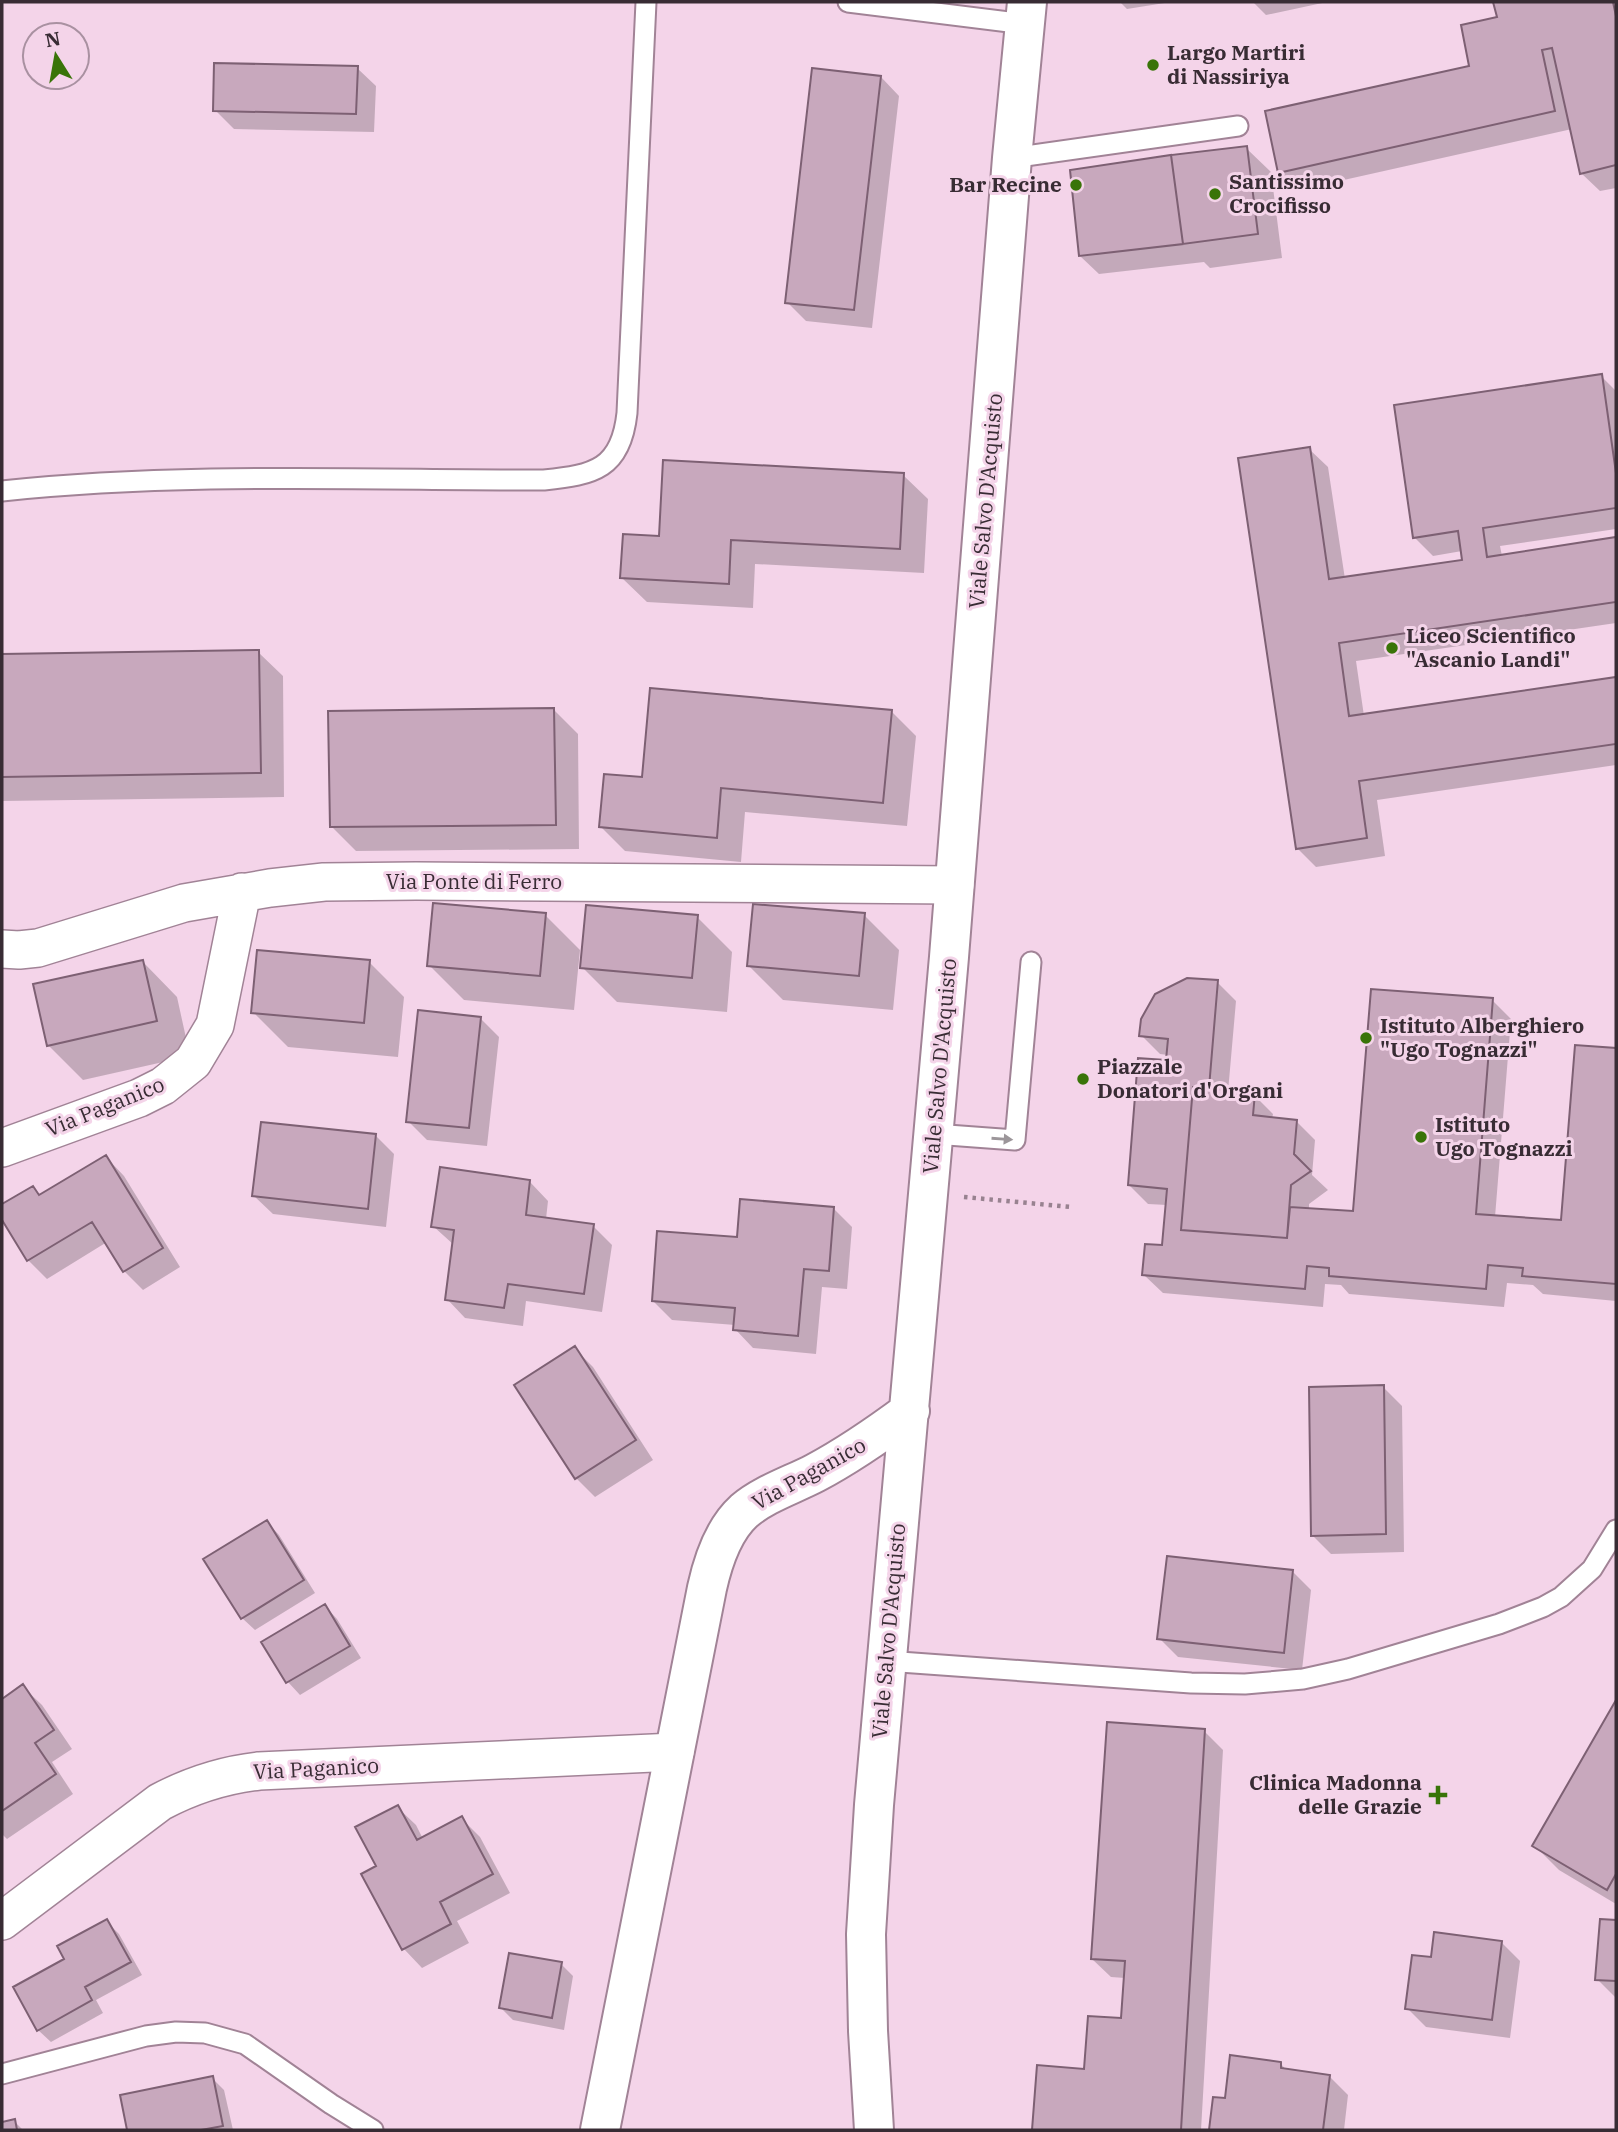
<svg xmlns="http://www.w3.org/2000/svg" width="1618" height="2132" viewBox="0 0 1618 2132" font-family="'IBM Plex Serif',serif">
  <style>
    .shadow { fill: #0003 }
    .building { fill: #c8a8bd; stroke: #7d6073; stroke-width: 2 }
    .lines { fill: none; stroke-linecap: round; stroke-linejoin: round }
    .lane-casing { stroke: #a18396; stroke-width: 23 }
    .street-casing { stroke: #a18396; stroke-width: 40 }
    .secondary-casing { stroke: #a18396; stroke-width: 42 }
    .path { stroke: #988290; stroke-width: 4.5; stroke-dasharray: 3.5 5; stroke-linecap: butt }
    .lane { stroke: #fff; stroke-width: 19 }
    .street { stroke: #fff; stroke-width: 37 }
    .secondary { stroke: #fff; stroke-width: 38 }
    .oneway { fill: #9c969a }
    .poi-dot { fill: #397408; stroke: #f4d4e9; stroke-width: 2.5 }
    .labels { text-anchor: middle; stroke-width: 6; stroke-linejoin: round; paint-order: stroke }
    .poi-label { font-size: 21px; font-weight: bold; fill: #382c34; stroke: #f4d4e9; text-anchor: start }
    .street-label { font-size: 21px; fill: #382c34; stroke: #f4d4e9 }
  </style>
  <rect width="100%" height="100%" fill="#f4d4e9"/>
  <!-- shadow -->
  <path class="shadow" d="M 1120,2 L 1171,2 L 1127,9 Z
    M 1253,2 L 1327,2 L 1266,15 Z
    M 1495,2 L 1616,2 L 1616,188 L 1600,191 L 1581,173 L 1572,129 L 1299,190 L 1280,172 L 1471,67 L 1499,18 Z
    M 357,68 L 376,86 L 374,132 L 234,129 L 215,110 Z
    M 881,77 L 899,96 L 872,328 L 806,321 L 787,302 Z
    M 1246,148 L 1271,172 L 1282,258 L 1210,268 L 1204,262 L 1099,274 L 1080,256 Z
    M 1601,376 L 1616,391 L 1616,529 L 1500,546 L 1502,556 L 1616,539 L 1616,623 L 1356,661 L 1364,716 L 1616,679 L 1616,765 L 1377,800 L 1385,856 L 1316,867 L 1297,848 L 1309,449 L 1328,467 L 1345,579 L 1464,562 L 1462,551 L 1433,556 L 1414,537 Z
    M 903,475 L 928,499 L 924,573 L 755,564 L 753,608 L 647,602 L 622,578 L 660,538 Z
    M 258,652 L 283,676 L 284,797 L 2,801 L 2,655 Z
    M 554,710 L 578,734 L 579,849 L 356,851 L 331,826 Z
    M 891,711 L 916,736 L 907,826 L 745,812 L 741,862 L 625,851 L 601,827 L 643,779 Z
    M 545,915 L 580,950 L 574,1010 L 464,1000 L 429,965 Z
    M 864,915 L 899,950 L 893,1010 L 783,1000 L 749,966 Z
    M 697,917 L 732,952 L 727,1012 L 617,1002 L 582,967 Z
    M 143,962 L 177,997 L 190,1056 L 83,1080 L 48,1045 Z
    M 369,962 L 404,997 L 398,1057 L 288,1047 L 253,1012 Z
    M 1217,982 L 1236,1001 L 1228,1092 L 1254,1095 L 1273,1114 L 1272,1119 L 1296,1121 L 1315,1140 L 1312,1175 L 1328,1190 L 1309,1204 L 1309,1210 L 1355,1213 L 1492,1000 L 1511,1019 L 1495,1217 L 1563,1222 L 1577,1046 L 1616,1050 L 1616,1301 L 1543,1294 L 1533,1285 L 1507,1283 L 1504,1307 L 1349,1294 L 1341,1285 L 1325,1284 L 1323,1307 L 1163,1293 L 1144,1275 L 1164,1247 L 1167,1205 L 1148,1204 L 1129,1185 L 1168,1055 L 1160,1054 L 1141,1035 Z
    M 480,1018 L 499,1037 L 487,1146 L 427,1140 L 408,1121 Z
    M 375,1135 L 394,1154 L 386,1227 L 273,1214 L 254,1196 Z
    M 106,1157 L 124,1176 L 180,1267 L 143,1290 L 124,1271 L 107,1242 L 47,1279 L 28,1260 L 2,1216 L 2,1206 L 33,1188 L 41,1196 Z
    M 530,1182 L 548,1201 L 546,1219 L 593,1226 L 612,1245 L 602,1312 L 526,1301 L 523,1326 L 465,1318 L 447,1299 L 454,1245 L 433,1226 Z
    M 834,1209 L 852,1227 L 847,1289 L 822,1287 L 816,1354 L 753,1348 L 735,1329 L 735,1325 L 672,1320 L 653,1301 L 738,1239 Z
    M 574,1348 L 593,1367 L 653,1460 L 595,1497 L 576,1478 L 516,1386 Z
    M 1383,1387 L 1402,1406 L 1404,1552 L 1331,1554 L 1312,1535 Z
    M 267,1522 L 279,1535 L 315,1593 L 255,1630 L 242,1618 Z
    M 1292,1571 L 1311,1590 L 1302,1670 L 1178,1657 L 1159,1638 Z
    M 325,1606 L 337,1619 L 361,1658 L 300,1695 L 288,1682 L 264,1642 Z
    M 23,1687 L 42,1705 L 72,1749 L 52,1762 L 73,1794 L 7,1839 L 2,1834 L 2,1701 Z
    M 1616,1704 L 1616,1904 L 1559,1870 L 1535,1846 Z
    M 1204,1731 L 1223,1750 L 1201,2130 L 1034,2130 L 1039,2067 L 1085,2071 L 1122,2020 L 1125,1978 L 1111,1977 L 1092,1959 Z
    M 397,1807 L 416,1825 L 423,1839 L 461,1818 L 480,1837 L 510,1893 L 457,1921 L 469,1943 L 422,1968 L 404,1949 L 364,1875 L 378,1867 Z
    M 1601,1920 L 1616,1922 L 1616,1998 L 1597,1979 Z
    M 107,1922 L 119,1934 L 142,1975 L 96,2000 L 103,2013 L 51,2042 L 38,2030 L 67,1960 Z
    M 1501,1942 L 1520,1961 L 1510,2038 L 1426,2027 L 1407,2008 L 1432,1959 Z
    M 561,1964 L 573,1976 L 564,2030 L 513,2020 L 501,2008 Z
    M 1281,2064 L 1287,2071 L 1330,2077 L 1348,2095 L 1344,2130 L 1210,2130 L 1215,2098 L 1227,2100 Z
    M 212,2078 L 224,2090 L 233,2130 L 129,2130 L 122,2096 Z
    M 14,2121 L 23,2130 L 2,2130 L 2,2124 Z"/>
  <!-- building -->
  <path class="building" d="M 1493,2 L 1613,2 L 1616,16 L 1616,165 L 1580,174 L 1552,48 L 1542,50 L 1555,111 L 1278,173 L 1265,111 L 1469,66 L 1461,25 L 1497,17 Z
    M 214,63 L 358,66 L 356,114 L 213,111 Z
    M 812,68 L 881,76 L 854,310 L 785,303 Z
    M 1247,146 L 1258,234 L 1183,244 L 1171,155 Z
    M 1171,155 L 1183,244 L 1079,256 L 1070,170 Z
    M 1602,374 L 1616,473 L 1616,508 L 1483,528 L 1487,557 L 1616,537 L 1616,602 L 1339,643 L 1349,716 L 1616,677 L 1616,744 L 1359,781 L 1367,838 L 1296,849 L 1238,458 L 1310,447 L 1329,579 L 1462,560 L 1458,531 L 1413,538 L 1394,405 Z
    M 663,460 L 904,473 L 900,549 L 731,540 L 729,584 L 620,578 L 623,534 L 659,536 Z
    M 259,650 L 261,773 L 2,777 L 2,654 Z
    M 650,688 L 892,710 L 883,803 L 721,788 L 717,838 L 599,827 L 604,774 L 642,777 Z
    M 554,708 L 556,825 L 330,827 L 328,711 Z
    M 433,903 L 546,913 L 540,976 L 427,966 Z
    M 753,904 L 865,913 L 859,976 L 747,966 Z
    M 586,905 L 698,915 L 692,978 L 580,968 Z
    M 257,950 L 370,960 L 364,1023 L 251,1013 Z
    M 143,960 L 157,1021 L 47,1046 L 33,984 Z
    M 1187,978 L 1218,980 L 1209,1088 L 1193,1087 L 1181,1230 L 1287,1238 L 1290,1207 L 1353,1211 L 1371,989 L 1493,998 L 1476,1214 L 1561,1220 L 1575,1045 L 1616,1048 L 1616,1284 L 1522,1276 L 1523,1268 L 1488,1265 L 1486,1289 L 1329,1276 L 1329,1268 L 1307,1266 L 1305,1289 L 1142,1275 L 1145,1244 L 1162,1245 L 1167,1189 L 1128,1185 L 1138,1058 L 1166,1060 L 1168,1039 L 1139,1036 L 1141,1019 L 1155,994 Z
    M 418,1010 L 481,1017 L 469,1128 L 406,1122 Z
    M 1193,1087 L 1255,1093 L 1253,1115 L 1297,1120 L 1294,1154 L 1311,1171 L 1291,1185 L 1287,1238 L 1181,1230 Z
    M 261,1122 L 376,1134 L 368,1209 L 252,1196 Z
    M 106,1155 L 163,1248 L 123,1272 L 92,1222 L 27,1261 L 2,1220 L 2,1204 L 33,1186 L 39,1195 Z
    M 440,1167 L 530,1180 L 526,1215 L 594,1224 L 584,1294 L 508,1284 L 504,1308 L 445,1300 L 454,1230 L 431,1227 Z
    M 740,1199 L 834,1207 L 829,1271 L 804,1269 L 798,1336 L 733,1330 L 735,1308 L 652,1301 L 657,1231 L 737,1237 Z
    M 575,1346 L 636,1440 L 575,1479 L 514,1385 Z
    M 1384,1385 L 1386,1534 L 1311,1536 L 1309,1387 Z
    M 267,1520 L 304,1580 L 241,1619 L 203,1559 Z
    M 1167,1556 L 1293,1570 L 1284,1653 L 1157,1639 Z
    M 325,1604 L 350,1646 L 286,1683 L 261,1642 Z
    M 23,1684 L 54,1730 L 35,1743 L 56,1774 L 2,1811 L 2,1699 Z
    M 1616,1700 L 1616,1874 L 1607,1890 L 1532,1846 Z
    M 1107,1722 L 1205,1729 L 1181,2130 L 1032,2130 L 1037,2065 L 1084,2069 L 1088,2016 L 1121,2018 L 1125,1961 L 1091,1959 Z
    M 398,1805 L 417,1840 L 462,1816 L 493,1874 L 440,1902 L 451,1924 L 402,1950 L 361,1874 L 376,1866 L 355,1827 Z
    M 107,1919 L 131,1962 L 85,1987 L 92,2000 L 37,2031 L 13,1987 L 64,1959 L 57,1946 Z
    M 1600,1919 L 1616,1920 L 1616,1981 L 1595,1980 Z
    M 1434,1932 L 1502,1941 L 1492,2020 L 1405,2009 L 1412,1955 L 1431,1957 Z
    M 509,1953 L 562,1962 L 552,2018 L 499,2008 Z
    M 1230,2055 L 1281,2062 L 1281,2068 L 1330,2075 L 1323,2130 L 1209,2130 L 1213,2097 L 1225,2098 Z
    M 213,2076 L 223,2126 L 201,2130 L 127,2130 L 120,2095 Z
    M 15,2119 L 17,2130 L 2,2130 L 2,2122 Z"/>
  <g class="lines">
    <!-- lane casing -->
    <g class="lane-casing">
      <path id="lane" d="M 848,2 L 1025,24
        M 1012,158 L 1238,126
        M 2,491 C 182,472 363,480 544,480 C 594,475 621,469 627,413 L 646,2
        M 934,1134 L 1015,1140 L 1031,962
        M 886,1661 L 1191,1683 L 1245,1684 L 1303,1679 L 1348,1669 L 1499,1624 L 1543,1607 L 1561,1597 L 1592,1569 L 1616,1530
        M 2,2074 L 146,2036 L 176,2032 L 205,2033 L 245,2044 L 331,2104 L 373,2130"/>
    </g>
    <!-- street casing -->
    <g class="street-casing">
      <path id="street" d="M 2,949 L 19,950 L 38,948 L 184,903 L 270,888 L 324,882 L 416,881 L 955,885
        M 2,1148 L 139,1098 L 163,1086 L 193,1062 L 215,1025 L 242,892
        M 2,1921 L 160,1802 C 192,1785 223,1775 259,1771 L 675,1752"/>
    </g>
    <!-- secondary casing -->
    <g class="secondary-casing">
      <path id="secondary" d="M 600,2130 L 707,1588 C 713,1561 723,1530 744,1511 C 764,1494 792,1485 815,1473 C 849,1455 879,1434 910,1411
        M 874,2130 L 868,2031 L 866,1934 L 874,1805 L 949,957 L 1012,158 L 1027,2"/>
    </g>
    <!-- path -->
    <path class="path" d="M 964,1197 L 1071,1207"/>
    <!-- lane -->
    <use href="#lane" class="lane"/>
    <!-- street -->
    <use href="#street" class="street"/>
    <!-- secondary -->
    <use href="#secondary" class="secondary"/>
  </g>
  <!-- one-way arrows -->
  <defs><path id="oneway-solid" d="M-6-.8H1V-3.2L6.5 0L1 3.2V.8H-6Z" transform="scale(1.75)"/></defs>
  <use class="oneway" href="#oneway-solid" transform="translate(1002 1139) rotate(4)"/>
  <!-- markers -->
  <g class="poi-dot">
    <circle cx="1153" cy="65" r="7"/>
    <circle cx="1076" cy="185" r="7"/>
    <circle cx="1215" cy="194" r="7"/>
    <circle cx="1392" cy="648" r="7"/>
    <circle cx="1366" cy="1038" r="7"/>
    <circle cx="1083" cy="1079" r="7"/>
    <circle cx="1421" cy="1137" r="7"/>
    <path d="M1434.5 1784.5h7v7h7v7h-7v7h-7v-7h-7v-7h7z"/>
  </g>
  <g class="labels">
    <!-- poi labels -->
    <g class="poi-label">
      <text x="1167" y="60">Largo Martiri<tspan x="1167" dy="24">di Nassiriya</tspan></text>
      <text x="1229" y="189">Santissimo<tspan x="1229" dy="24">Crocifisso</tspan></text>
      <text x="1062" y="192" text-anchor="end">Bar Recine</text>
      <text x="1406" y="643">Liceo Scientifico<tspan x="1406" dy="24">"Ascanio Landi"</tspan></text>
      <text x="1380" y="1033">Istituto Alberghiero<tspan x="1380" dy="24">"Ugo Tognazzi"</tspan></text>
      <text x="1097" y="1074">Piazzale<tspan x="1097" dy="24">Donatori d'Organi</tspan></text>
      <text x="1435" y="1132">Istituto<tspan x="1435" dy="24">Ugo Tognazzi</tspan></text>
      <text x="1422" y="1790" text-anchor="end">Clinica Madonna<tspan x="1422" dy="24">delle Grazie</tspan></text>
    </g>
    <!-- street labels -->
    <g class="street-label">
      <text transform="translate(986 501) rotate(-85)" y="7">Viale Salvo D'Acquisto</text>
      <text x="474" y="889">Via Ponte di Ferro</text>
      <text transform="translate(940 1066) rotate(-85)" y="7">Viale Salvo D'Acquisto</text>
      <text transform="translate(105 1107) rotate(-22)" y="7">Via Paganico</text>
      <text transform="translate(809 1474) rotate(-29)" y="7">Via Paganico</text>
      <text transform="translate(889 1631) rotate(-85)" y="7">Viale Salvo D'Acquisto</text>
      <text transform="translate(316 1769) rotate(-3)" y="7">Via Paganico</text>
    </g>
  </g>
  <!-- border -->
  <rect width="1618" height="2132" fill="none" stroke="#382c34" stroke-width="7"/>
  <!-- north arrow -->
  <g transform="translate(56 56) rotate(349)"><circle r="33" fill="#f4d4e9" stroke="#a991a1" stroke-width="2"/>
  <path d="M0-5L12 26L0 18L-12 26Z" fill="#397408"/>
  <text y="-10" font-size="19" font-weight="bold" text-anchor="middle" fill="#382c34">N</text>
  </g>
</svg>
